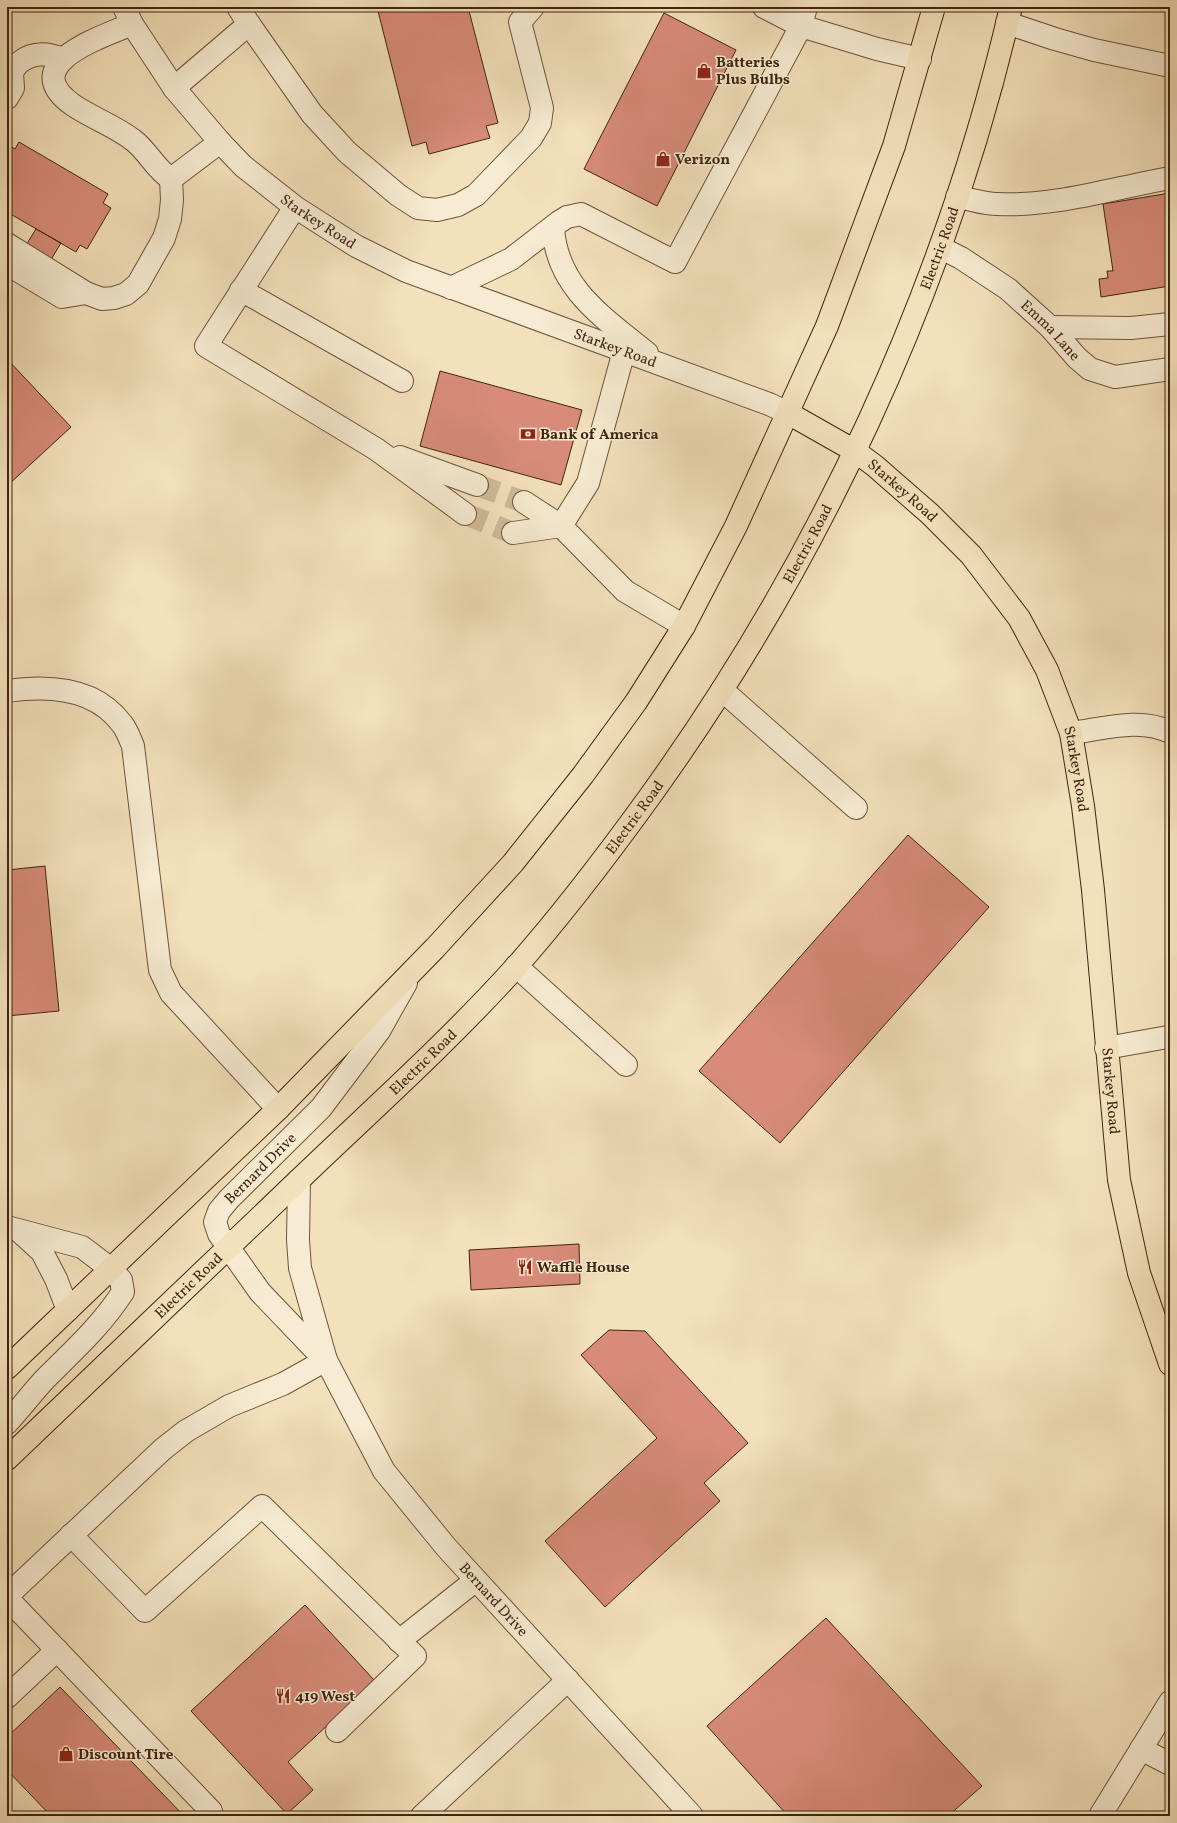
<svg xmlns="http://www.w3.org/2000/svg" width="1177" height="1823" viewBox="0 0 1177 1823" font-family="Vollkorn,serif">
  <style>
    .building { fill: #d78b78; stroke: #412410 }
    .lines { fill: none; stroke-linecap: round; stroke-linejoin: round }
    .minor-tunnel { stroke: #cfbb99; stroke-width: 22; stroke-dasharray: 22 11; stroke-linecap: butt }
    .minor-casing { stroke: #6e533b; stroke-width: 24 }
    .major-casing { stroke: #412410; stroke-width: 24 }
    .minor { stroke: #f7ecd3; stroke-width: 22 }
    .major { stroke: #f3e1bb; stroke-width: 22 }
    .labels { text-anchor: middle; stroke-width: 3; stroke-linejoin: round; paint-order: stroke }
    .poi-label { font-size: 15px; font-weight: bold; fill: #412410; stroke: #f7ecd3; text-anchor: start }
    .street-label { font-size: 15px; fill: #412410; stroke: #f7ecd3 }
  </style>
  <rect width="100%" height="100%" fill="#f3e1bb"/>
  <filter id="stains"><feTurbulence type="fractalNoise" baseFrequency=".005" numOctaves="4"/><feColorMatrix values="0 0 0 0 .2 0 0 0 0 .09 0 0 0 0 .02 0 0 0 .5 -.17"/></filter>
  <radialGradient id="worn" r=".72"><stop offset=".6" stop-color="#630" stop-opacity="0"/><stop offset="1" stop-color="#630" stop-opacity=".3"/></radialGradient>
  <!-- building -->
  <path class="building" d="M 377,7 L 468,7 L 498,123 L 486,126 L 490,138 L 429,154 L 426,142 L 412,146 Z
    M 664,13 L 736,50 L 657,206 L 584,169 Z
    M 19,142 L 108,194 L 103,203 L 111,208 L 87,249 L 80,245 L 76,252 L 7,212 L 7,144 L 15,149 Z
    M 1170,193 L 1170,286 L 1101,297 L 1099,279 L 1108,278 L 1107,271 L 1113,271 L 1103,204 Z
    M 36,229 L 61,243 L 35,286 L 10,271 Z
    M 7,359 L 71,427 L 7,486 Z
    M 440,371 L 582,410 L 561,485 L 420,446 Z
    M 908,835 L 989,907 L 780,1143 L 699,1071 Z
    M 45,866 L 59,1011 L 7,1016 L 7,870 Z
    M 579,1244 L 580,1284 L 471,1290 L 469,1250 Z
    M 609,1330 L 645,1331 L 748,1443 L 704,1483 L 720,1501 L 605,1607 L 545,1541 L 657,1438 L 581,1355 Z
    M 305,1605 L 375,1681 L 288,1762 L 313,1790 L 287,1814 L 191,1711 Z
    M 826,1618 L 982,1786 L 948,1816 L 788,1816 L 707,1726 Z
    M 60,1687 L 184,1816 L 51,1816 L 7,1770 L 7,1737 Z"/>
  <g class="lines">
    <!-- minor-tunnel -->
    <path class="minor-tunnel" d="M 477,485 L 524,502
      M 465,514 L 513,533"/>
    <!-- minor casing -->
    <g class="minor-casing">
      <g id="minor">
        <path id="s1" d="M 124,7 L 132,24 L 174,88 L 220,142 L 243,166 L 295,207 L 356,246 L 406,271 L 769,404 L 788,413"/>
        <path d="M 764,7 L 801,26 L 877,49 L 920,59"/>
        <path d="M 1007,23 L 1055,39 L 1094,50 L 1170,66"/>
        <path d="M 132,24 C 102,37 15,64 73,105 C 92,118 115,126 133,140 C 148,151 155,169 171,179 L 220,142"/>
        <path d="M 249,24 L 312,114 L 347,152 L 398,195 L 418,208 L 437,210 L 458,205 L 476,195 L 531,138 L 540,123 L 542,108 L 520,22 L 533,7"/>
        <path d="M 7,75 C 13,72 15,66 20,62 C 33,52 48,53 62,59"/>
        <path d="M 174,88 L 249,24 L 238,7"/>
        <path d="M 7,98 L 13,88 L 12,73"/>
        <path d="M 957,197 C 970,199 984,204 997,204 C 1055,207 1113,188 1170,178"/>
        <path d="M 295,207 L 206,346 L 376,449 L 465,514"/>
        <path d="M 553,228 C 557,288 603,317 647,353"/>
        <path d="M 7,244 L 86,293 L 102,299 L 114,298 L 126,294 L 138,284 L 164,238 L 170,219 L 172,200 L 171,179"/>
        <path id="s2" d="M 941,248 L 961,258 L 1008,289 L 1050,327 L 1077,358 L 1090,369 L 1115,377 L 1170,369"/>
        <path d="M 7,264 L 62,297 L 86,293"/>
        <path d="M 451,288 L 511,259 L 559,222 L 567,217 L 581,214 L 675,262 L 801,26 L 806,7"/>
        <path d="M 241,290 L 402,381"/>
        <path d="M 1050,327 L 1131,328 L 1170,324"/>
        <path d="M 400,457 L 477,485"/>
        <path d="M 524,502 L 561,526 L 625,591 L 684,626"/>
        <path d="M 513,533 L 561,526 L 588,483 L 624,351"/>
        <path d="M 722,690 L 856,808"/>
        <path d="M 7,691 C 48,685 95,687 122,724 C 127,730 130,739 133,746 L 160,970 L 171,993 L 278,1109"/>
        <path d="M 1071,733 C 1103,729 1140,717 1170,732"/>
        <path d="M 516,966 L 626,1065"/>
        <path d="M 1106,1048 L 1168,1037"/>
        <path id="s3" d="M 299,1180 L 298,1240 L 300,1268 L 326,1360 L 384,1471 L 446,1547 L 692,1816"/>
        <path d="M 7,1227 L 82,1247 L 111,1269 L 121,1280 L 123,1292 C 101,1326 73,1351 45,1379 C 32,1393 20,1409 7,1423"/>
        <path d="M 19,1231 L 42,1252 L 56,1279 L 68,1310"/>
        <path id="s4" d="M 323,1358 L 260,1292 L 219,1234 L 215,1222 L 219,1211 L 229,1199 L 321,1108 L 379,1031 L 406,983"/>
        <path d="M 71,1535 L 145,1611 L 262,1506 L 415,1656 L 337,1731"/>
        <path d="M 7,1596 L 163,1449 L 186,1431 L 229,1406 L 283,1384 L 326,1360"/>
        <path d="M 7,1598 L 211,1811 L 212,1816"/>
        <path d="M 399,1641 L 476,1580"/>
        <path d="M 7,1697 L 57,1650"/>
        <path d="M 1141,1749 L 1170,1764"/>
        <path d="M 422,1816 L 568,1680"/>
        <path d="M 1100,1816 L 1170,1702"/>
      </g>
    </g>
    <!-- major casing -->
    <g class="major-casing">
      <g id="major">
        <path id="s5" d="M 788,413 L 855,451 L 875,466 L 930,514 L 971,555 L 1019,618 L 1047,670 L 1071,733 L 1083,806 L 1093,890 L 1119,1180 L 1139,1273 L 1170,1364"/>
        <path d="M 7,1368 L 278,1109 L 435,948 L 513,863 L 583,775 L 636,702 L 684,626 L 736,526 L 827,326 L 894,146 L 934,7"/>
        <path id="s6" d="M 7,1459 C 105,1366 203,1271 301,1178 C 373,1109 447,1043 514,969 C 562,915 606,857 648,799 C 819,562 945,292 1011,7"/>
      </g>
    </g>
    <!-- minor -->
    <use href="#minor" class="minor"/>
    <!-- major -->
    <use href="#major" class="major"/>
  </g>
  <!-- icons -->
  <defs>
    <g id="shop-bare" transform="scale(1.2)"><path d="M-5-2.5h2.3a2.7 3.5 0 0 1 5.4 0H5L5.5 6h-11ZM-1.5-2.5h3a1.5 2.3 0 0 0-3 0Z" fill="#8f2418" stroke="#f7ecd3" stroke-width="2.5" paint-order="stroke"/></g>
    <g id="bank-bare" transform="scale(1.2)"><path d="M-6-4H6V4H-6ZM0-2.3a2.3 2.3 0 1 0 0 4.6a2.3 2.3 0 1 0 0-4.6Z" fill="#8f2418" stroke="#f7ecd3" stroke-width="2.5" paint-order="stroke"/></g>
    <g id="restaurant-bare" transform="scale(1.2)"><path d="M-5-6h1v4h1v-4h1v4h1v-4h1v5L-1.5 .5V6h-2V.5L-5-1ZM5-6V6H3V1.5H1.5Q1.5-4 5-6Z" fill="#8f2418" stroke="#f7ecd3" stroke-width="2.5" paint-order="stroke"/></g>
  </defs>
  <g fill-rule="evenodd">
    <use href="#shop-bare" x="704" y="71"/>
    <use href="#shop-bare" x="663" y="159"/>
    <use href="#bank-bare" x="528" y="434"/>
    <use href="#restaurant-bare" x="525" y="1267"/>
    <use href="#restaurant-bare" x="283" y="1696"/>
    <use href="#shop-bare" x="66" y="1754"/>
  </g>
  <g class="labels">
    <!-- poi labels -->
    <g class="poi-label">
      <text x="716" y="67">Batteries<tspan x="716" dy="17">Plus Bulbs</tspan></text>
      <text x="675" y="164">Verizon</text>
      <text x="540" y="439">Bank of America</text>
      <text x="537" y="1272">Waffle House</text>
      <text x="295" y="1701">419 West</text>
      <text x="78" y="1759">Discount Tire</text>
    </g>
    <!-- street labels -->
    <g class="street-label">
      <text dy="5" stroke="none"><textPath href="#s1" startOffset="293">Starkey Road</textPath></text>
      <text dy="5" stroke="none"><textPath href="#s6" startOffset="1547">Electric Road</textPath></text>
      <text dy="5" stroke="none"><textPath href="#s2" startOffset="138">Emma Lane</textPath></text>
      <text dy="5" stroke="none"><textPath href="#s1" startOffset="617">Starkey Road</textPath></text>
      <text dy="5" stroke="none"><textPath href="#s5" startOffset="139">Starkey Road</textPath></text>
      <text dy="5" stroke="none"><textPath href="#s6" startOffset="1223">Electric Road</textPath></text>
      <text dy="5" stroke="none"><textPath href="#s5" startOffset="475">Starkey Road</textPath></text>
      <text dy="5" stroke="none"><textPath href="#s6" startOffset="899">Electric Road</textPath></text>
      <text dy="5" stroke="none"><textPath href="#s6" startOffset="575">Electric Road</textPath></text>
      <text dy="5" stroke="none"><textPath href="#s5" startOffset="799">Starkey Road</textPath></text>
      <text dy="5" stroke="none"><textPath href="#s4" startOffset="246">Bernard Drive</textPath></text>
      <text dy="5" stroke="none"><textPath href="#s6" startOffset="251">Electric Road</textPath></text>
      <text dy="5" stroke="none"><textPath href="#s3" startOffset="478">Bernard Drive</textPath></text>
    </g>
  </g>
  <!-- margin -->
  <rect width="1177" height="1823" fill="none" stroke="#f3e1bb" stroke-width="24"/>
  <rect x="8" y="8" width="1161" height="1807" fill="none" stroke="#412410" stroke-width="2"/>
  <rect x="12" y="12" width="1153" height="1799" fill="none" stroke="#412410"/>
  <rect width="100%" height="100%" filter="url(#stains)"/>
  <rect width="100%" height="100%" fill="url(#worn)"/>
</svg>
